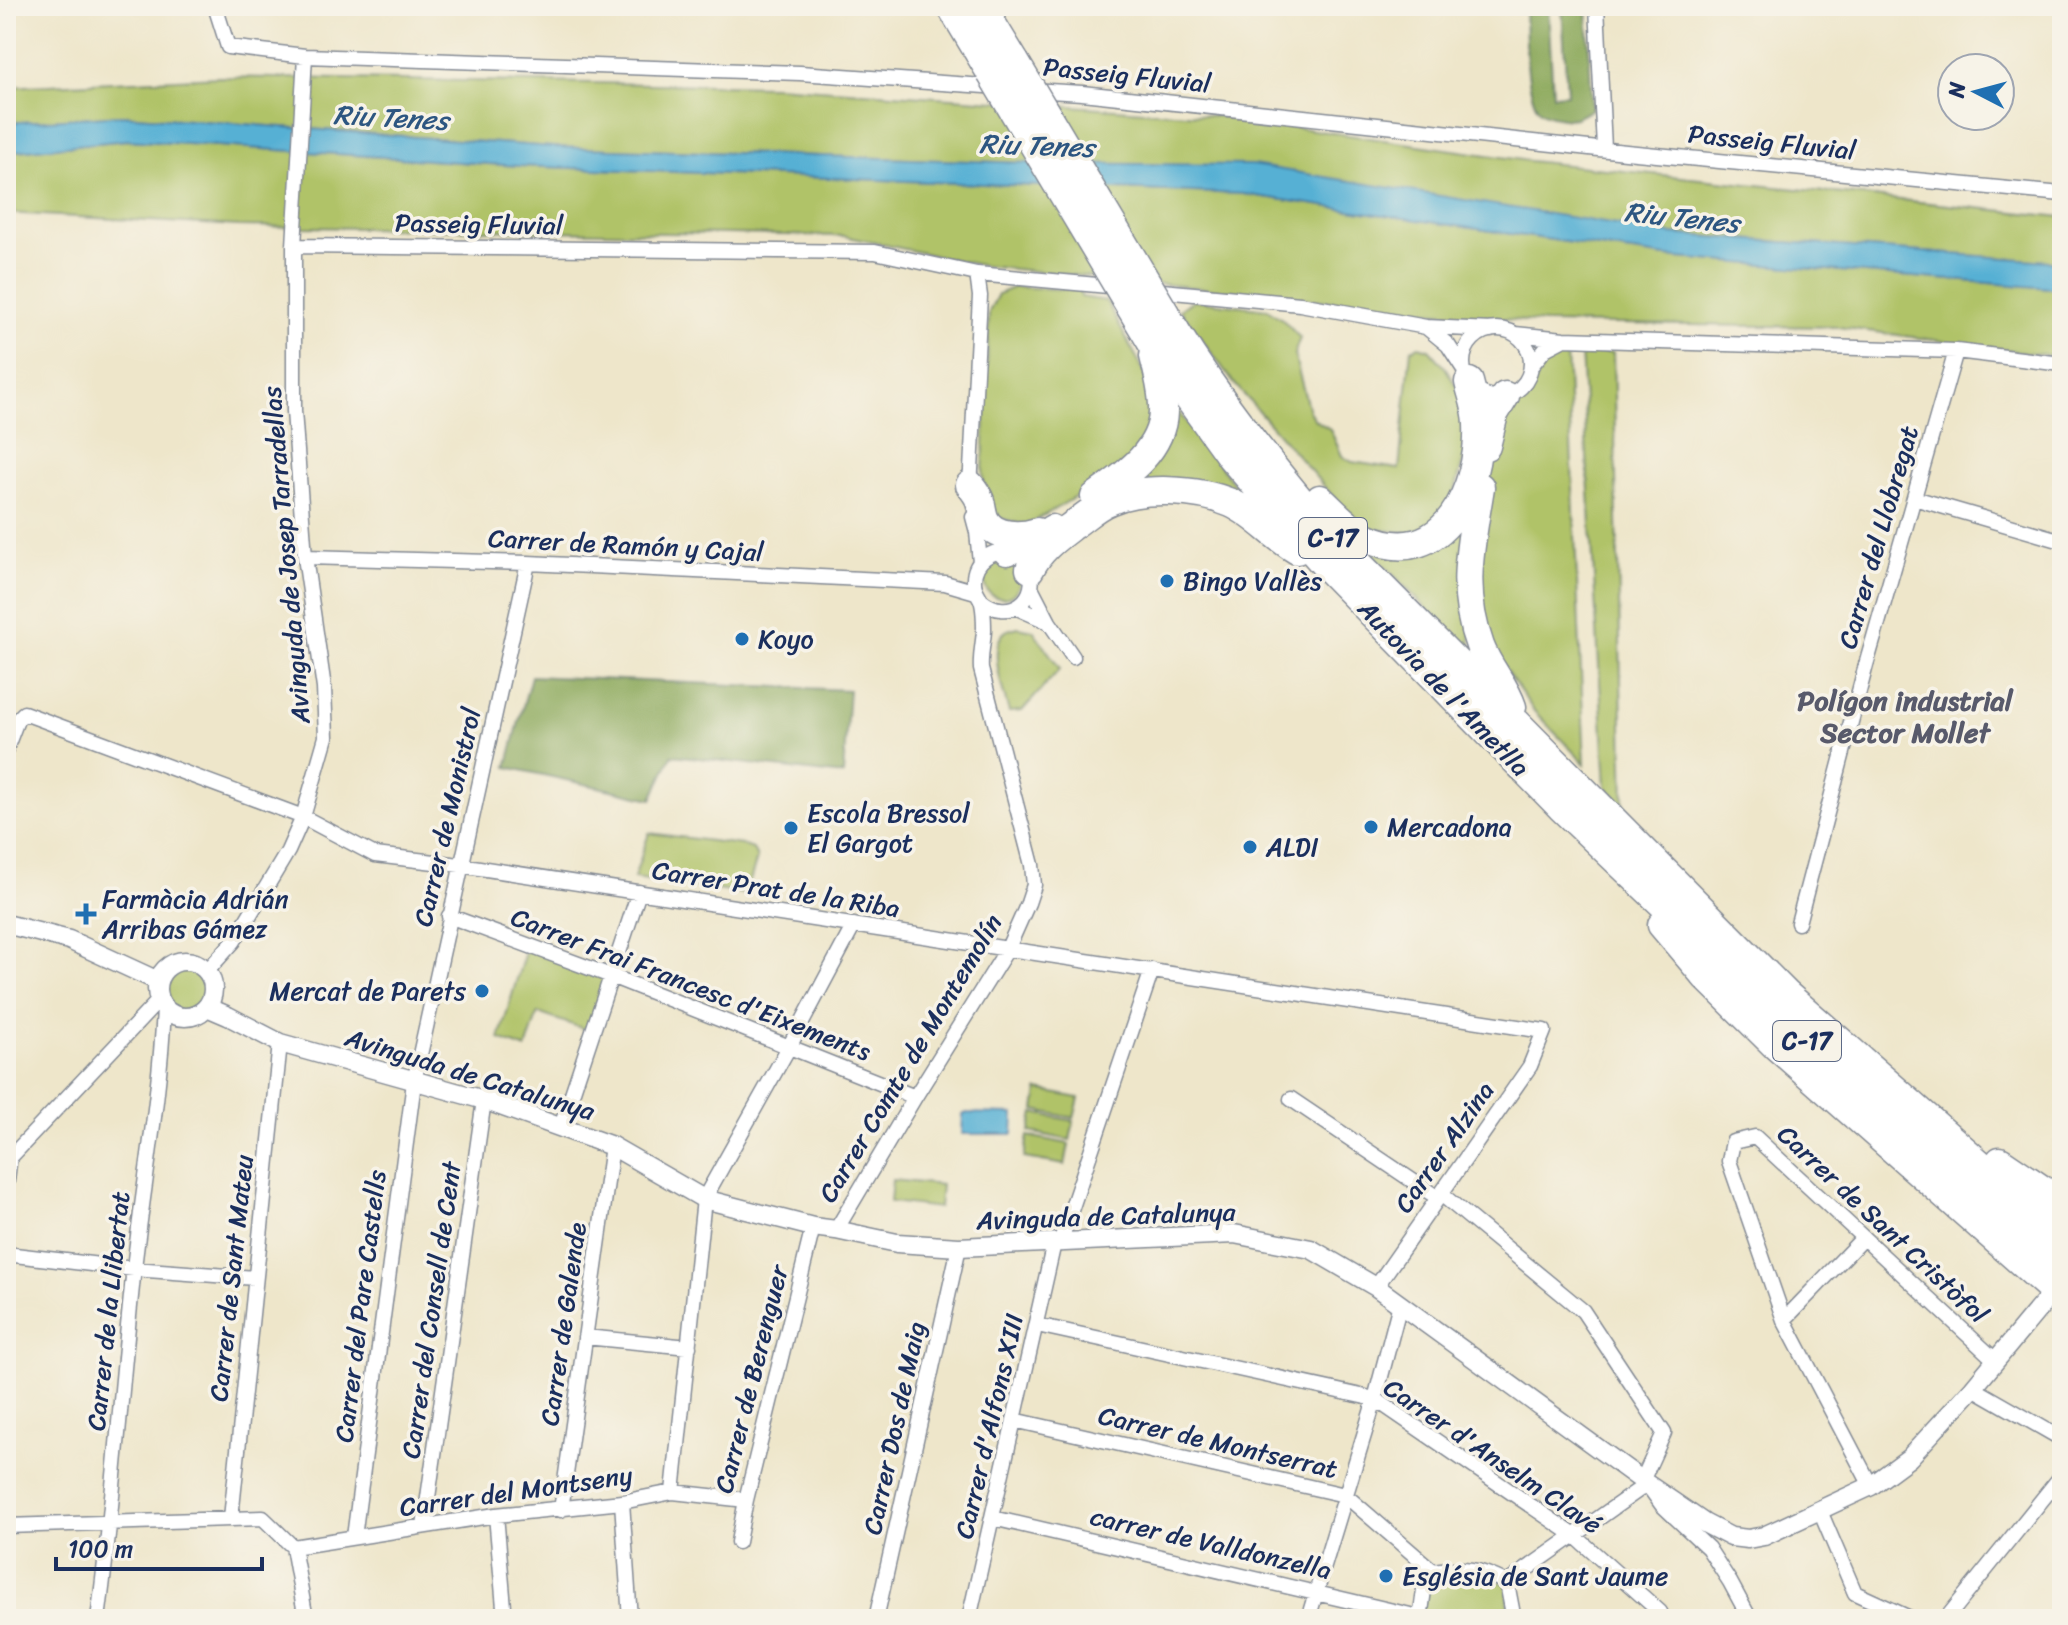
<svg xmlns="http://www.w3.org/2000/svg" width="2068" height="1625" viewBox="0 0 2068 1625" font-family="Sriracha,sans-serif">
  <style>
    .green { fill: #b0c367; stroke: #667962; stroke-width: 2 }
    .forest { fill: #8ca95c; stroke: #546c5d; stroke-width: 2 }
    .water { fill: #57b0d4; stroke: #397099; stroke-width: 2 }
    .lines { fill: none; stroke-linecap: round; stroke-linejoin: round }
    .minor-casing { stroke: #848a94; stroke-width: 17 }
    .tertiary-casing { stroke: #848a94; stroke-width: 21 }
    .motorway-casing { stroke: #848a94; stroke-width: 31 }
    .minor { stroke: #fff; stroke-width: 14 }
    .tertiary { stroke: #fff; stroke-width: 18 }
    .motorway { stroke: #fff; stroke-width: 28 }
    .motorway-bridge-casing { stroke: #848a94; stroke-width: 31; stroke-linecap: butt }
    .motorway-bridge { stroke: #fff; stroke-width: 28 }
    .poi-dot { fill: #1f6fb2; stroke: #f7f3e8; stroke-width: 3 }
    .labels { text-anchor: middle; stroke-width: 7; stroke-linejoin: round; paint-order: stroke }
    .shield { fill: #f7f3e8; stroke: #5d6a87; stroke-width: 2 }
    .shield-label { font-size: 24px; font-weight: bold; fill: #1b2f5e }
    .street-label { font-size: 26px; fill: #1b2f5e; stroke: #f7f3e8 }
    .poi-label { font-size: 26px; fill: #1b2f5e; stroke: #f7f3e8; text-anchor: start }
    .water-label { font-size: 28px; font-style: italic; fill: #2d5681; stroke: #f7f3e8 }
    .neighbourhood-label { font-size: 28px; font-weight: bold; fill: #585a6b; stroke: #f7f3e8 }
  </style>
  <rect width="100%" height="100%" fill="#f7f3e8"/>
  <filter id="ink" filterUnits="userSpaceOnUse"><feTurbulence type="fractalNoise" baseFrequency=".0125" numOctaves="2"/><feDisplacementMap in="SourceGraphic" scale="16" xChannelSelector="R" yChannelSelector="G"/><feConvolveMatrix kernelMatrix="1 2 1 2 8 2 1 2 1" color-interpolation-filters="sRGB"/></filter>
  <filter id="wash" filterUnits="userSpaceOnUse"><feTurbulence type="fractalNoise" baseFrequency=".006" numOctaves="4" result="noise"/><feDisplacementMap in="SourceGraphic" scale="32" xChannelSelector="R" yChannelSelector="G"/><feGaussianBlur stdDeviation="1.8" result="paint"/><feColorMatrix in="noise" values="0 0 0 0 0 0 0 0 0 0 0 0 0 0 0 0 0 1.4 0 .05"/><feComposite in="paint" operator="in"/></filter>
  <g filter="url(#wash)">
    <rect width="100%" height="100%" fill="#eee6ca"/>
    <!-- green -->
    <path class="green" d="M 219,77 L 775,86 L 1217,116 L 1529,161 L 2062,217 L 2062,262 L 1671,234 L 1029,163 L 553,147 L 122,115 L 6,123 L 6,87 Z
      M 127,140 L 519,166 L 1243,194 L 1666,257 L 2062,289 L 2062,357 L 1838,327 L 1544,323 L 984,266 L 844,236 L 239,226 L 6,213 L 6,152 Z
      M 1014,287 L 1080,290 L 1081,297 L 1106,301 L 1145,373 L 1154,401 L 1151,426 L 1138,451 L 1104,480 L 1026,526 L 984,513 L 983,471 L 989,312 L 998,294 Z
      M 1193,300 L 1267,309 L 1282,319 L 1300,338 L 1294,354 L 1309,411 L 1315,420 L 1330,429 L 1342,456 L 1352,462 L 1399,469 L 1411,349 L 1419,346 L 1429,349 L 1445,367 L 1464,399 L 1471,431 L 1451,506 L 1420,534 L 1371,529 L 1344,509 L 1234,383 L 1180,310 Z
      M 1581,351 L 1613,353 L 1624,805 L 1606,787 Z
      M 1567,352 L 1585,764 L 1534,711 L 1490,647 L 1477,565 L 1499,420 C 1510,405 1516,405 1527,393 C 1536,384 1541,370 1548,359 Z
      M 1169,400 L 1248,502 L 1123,487 Z
      M 1469,511 L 1471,644 L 1466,649 L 1368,549 Z
      M984 580a18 18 0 1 1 36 0a18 18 0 1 1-36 0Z
      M 1018,627 L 1033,630 L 1060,669 L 1022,711 L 1009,712 C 1004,693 986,645 1006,631 C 1009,629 1014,628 1018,627 Z
      M 649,833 L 742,845 L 753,849 L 757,858 L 747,891 L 744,894 L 634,878 Z
      M 527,945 L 611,976 L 593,1032 L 538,1013 L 526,1049 L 499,1039 Z
      M164 990a21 21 0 1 1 42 0a21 21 0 1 1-42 0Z
      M 1038,1090 L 1079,1098 L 1074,1118 L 1035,1110 Z
      M 1034,1113 L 1074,1121 L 1070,1140 L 1030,1132 Z
      M 1028,1136 L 1069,1144 L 1065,1165 L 1024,1158 Z
      M 892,1180 L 941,1185 L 939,1208 L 890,1202 Z
      M 1433,1571 L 1507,1583 L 1510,1619 L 1420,1619 Z"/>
    <!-- forest -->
    <path class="forest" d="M 1525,6 L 1548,6 L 1553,95 L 1567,94 L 1562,6 L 1587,6 L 1592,109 C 1577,118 1575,121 1557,117 C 1550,116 1545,115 1540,111 C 1524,94 1526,30 1525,6 Z
      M 531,676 L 849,690 L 843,775 L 672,755 L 652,799 L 507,767 Z"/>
    <!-- water -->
    <path class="water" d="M 122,115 L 553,147 L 1029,163 L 1253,165 L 1671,234 L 2062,262 L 2062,289 L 1666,257 L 1243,194 L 519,166 L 127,140 L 6,152 L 6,123 Z
      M 963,1113 L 1014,1114 L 1013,1134 L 962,1134 Z"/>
  </g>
  <g filter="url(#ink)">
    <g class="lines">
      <!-- minor casing -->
      <g class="minor-casing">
        <path id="minor" d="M 215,6 L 228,47 L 305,56 L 800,73 L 999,87
          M 1597,6 L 1604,148
          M 1032,90 L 1082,93 L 1626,152 L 2062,194
          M 294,246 L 875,252 L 977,274 L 1119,287
          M 1152,290 L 1300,304 L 1426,327 L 1491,330
          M 1426,327 L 1448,345 L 1463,368
          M1463 363a34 34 0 1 1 68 0a34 34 0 1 1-68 0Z
          M 1515,334 L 1564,339 L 1956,351 L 2062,364
          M 1531,366 L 1545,349 L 1564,339
          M 970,489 L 980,296 L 977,274
          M 1914,498 L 2062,541
          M 973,517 L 977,532 L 980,562
          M 305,557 L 528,563 L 945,583 L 976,592
          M 1032,589 L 1049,622 L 1073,657
          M 981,600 C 1009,624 1043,598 1028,565
          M 1015,607 L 1049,622
          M 6,749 L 17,720 L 24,713 L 303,817 L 375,855 L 460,865 L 1544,1031 L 1530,1066 L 1376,1287
          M 449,916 L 611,976 L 915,1097
          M 1798,923 L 1866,665 L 1956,351
          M 207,971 L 234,941 L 288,851 L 303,817 L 326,737 L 324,688 L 305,557 L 294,411 L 294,246 L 305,56
          M 1291,1099 L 1438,1198
          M 561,1127 L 639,892
          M 6,1162 L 159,1000
          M 6,1188 L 10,1157
          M 1441,1194 L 1583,1311 L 1664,1433 L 1642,1481
          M 836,1230 L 915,1097 L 1008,948 L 1028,903 L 1034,885 L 1032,865 L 981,669 C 980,656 983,644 984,631 C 984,622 984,608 981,600 C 978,593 974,590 974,582 C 973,560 993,548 1012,552
          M 1060,1243 L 1152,970
          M 6,1254 L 134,1269 L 255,1278
          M 1784,1320 L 1863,1238
          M 1037,1325 L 1375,1399 L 1575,1536 L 1660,1612 L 1663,1619
          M 585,1337 L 689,1347
          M 1973,1388 L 2062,1439
          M 1014,1420 L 1345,1495 L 1433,1571
          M 1871,1486 L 1784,1320 L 1729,1161 L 1733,1142 L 1755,1137 L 1996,1361
          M 673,1492 L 704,1199 L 789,1047 L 854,925
          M 622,1502 L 630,1619
          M 561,1510 L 612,1146
          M 1820,1511 L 1855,1593 L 1912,1619
          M 496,1515 L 505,1619
          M 231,1518 L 280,1043
          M 993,1518 L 1419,1617
          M 6,1526 L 263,1518 L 293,1547 L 306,1619
          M 424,1526 L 484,1100
          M 354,1537 L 414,1082 L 528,563
          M 738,1542 L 746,1500 L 813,1227
          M 293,1547 L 496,1515 L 622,1502 L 673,1492 L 746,1500
          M 1507,1583 L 1647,1484 L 1662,1505 L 1708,1548 L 1730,1582 L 1750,1619
          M 1507,1583 L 1512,1609 L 1510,1619
          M 98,1619 C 114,1502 121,1385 134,1268 C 144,1182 160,1095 164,1008
          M 876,1619 L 959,1247
          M 969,1619 L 1054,1243
          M 1308,1619 L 1375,1399 L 1400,1304
          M 1420,1619 L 1424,1590 L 1433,1571 C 1466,1567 1478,1568 1507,1583
          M 1946,1619 L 2062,1475"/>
      </g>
      <!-- tertiary casing -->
      <g class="tertiary-casing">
        <path id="tertiary" d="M 6,924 L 69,940 L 158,981
          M157 989a28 28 0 1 1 56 0a28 28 0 1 1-56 0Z
          M 207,1007 L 228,1016 L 280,1043 L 484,1100 L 612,1146 L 704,1199 L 813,1227 L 836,1230 L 897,1243 L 959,1247 L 1234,1234 L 1311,1249 L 1376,1287 L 1647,1484 L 1704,1523 L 1731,1537 L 1748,1539 L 1764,1536 L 1871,1486 L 1909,1458 L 1973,1388 L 2060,1283"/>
      </g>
      <!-- motorway casing -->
      <g class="motorway-casing">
        <path id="motorway" d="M 951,6 L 991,73
          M 981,6 L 1015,62
          M 1175,330 C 1219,401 1270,465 1324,529 L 1787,995 L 2062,1236
          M 1152,343 L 1184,392 L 1231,457 L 1325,565 L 1561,807 L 1818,1052 L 2062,1264
          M 1486,446 L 1494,414 L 1505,396
          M 970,485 C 974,490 978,495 980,501 C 982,507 982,514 985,520 C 994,538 1021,537 1037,532
          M 1480,487 C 1471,545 1459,589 1480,646 C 1488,668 1505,685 1512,707
          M 1095,497 C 1124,476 1162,451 1163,412 C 1164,393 1158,373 1154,356
          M 1320,499 C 1335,513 1349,529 1368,538 C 1444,571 1481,486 1478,424 C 1478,410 1472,395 1469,382
          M 1007,551 L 1035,542 L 1052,529
          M 1030,569 C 1040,549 1056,538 1073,525 C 1085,517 1096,506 1109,501 C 1141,486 1198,489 1231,503 C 1256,514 1273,536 1297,550
          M 1662,925 L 1706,977 L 1775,1045 L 2062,1298
          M 2000,1161 L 2062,1203"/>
      </g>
      <!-- minor -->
      <use href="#minor" class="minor"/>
      <!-- tertiary -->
      <use href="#tertiary" class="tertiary"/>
      <!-- motorway -->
      <use href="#motorway" class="motorway"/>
      <!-- motorway-bridge casing -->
      <g class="motorway-bridge-casing">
        <path id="motorway-bridge" d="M 1015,62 L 1175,330
          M 991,73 L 1152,343"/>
      </g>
      <!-- motorway-bridge -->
      <use href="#motorway-bridge" class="motorway-bridge"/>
    </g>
  </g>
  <!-- markers -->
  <g class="poi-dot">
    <circle cx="1167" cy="581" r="8"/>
    <circle cx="742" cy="639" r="8"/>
    <circle cx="1371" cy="827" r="8"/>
    <circle cx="791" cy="828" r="8"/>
    <circle cx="1250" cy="847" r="8"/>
    <path d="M82 902h8v8h8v8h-8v8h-8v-8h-8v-8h8z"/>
    <circle cx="482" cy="991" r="8"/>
    <circle cx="1386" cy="1576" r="8"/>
  </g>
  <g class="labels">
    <!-- shield labels -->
    <g class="shield">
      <rect x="1299" y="518" width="68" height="40" rx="6"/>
      <rect x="1773" y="1021" width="68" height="40" rx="6"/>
    </g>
    <g class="shield-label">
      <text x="1333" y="546">C-17</text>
      <text x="1807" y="1049">C-17</text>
    </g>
    <!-- street labels -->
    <g class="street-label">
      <text transform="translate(1127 75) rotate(6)" y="9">Passeig Fluvial</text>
      <text transform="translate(1772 142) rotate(6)" y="9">Passeig Fluvial</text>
      <text transform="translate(479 224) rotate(1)" y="9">Passeig Fluvial</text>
      <text transform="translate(1878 537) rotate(-74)" y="9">Carrer del Llobregat</text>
      <text transform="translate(626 545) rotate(3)" y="9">Carrer de Ramón y Cajal</text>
      <text transform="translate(286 555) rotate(-95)" y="9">Avinguda de Josep Tarradellas</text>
      <text transform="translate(1444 688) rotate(46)" y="9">Autovia de l'Ametlla</text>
      <text transform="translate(447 817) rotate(-77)" y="9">Carrer de Monistrol</text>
      <text transform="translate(776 889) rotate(9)" y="9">Carrer Prat de la Riba</text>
      <text transform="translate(691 984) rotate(21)" y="9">Carrer Frai Francesc d'Eixements</text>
      <text transform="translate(910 1058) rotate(-59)" y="9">Carrer Comte de Montemolín</text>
      <text transform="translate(470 1074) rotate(17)" y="9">Avinguda de Catalunya</text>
      <text transform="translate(1444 1147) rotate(-55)" y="9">Carrer Alzina</text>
      <text transform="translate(1106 1216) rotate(-2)" y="9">Avinguda de Catalunya</text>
      <text transform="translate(1883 1224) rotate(43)" y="9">Carrer de Sant Cristòfol</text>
      <text transform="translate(231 1278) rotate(-84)" y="9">Carrer de Sant Mateu</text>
      <text transform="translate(360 1306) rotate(-83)" y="9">Carrer del Pare Castells</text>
      <text transform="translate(431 1310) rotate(-82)" y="9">Carrer del Consell de Cent</text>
      <text transform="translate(108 1311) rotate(-84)" y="9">Carrer de la Llibertat</text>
      <text transform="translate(563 1324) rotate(-82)" y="9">Carrer de Galende</text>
      <text transform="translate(751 1379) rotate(-76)" y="9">Carrer de Berenguer</text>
      <text transform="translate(989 1426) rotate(-77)" y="9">Carrer d'Alfons XIII</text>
      <text transform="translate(894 1428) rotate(-78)" y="9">Carrer Dos de Maig</text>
      <text transform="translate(1218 1442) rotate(13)" y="9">Carrer de Montserrat</text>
      <text transform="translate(1493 1456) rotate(34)" y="9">Carrer d'Anselm Clavé</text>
      <text transform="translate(516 1491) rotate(-8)" y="9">Carrer del Montseny</text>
      <text transform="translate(1211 1543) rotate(13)" y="9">carrer de Valldonzella</text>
    </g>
    <!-- poi labels -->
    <g class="poi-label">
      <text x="1183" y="590">Bingo Vallès</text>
      <text x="758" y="648">Koyo</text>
      <text x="807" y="822">Escola Bressol<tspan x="807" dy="30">El Gargot</tspan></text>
      <text x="1387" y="836">Mercadona</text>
      <text x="1266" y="856">ALDI</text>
      <text x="102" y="908">Farmàcia Adrián<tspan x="102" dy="30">Arribas Gámez</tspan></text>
      <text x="466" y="1000" text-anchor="end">Mercat de Parets</text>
      <text x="1402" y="1585">Església de Sant Jaume</text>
    </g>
    <!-- water labels -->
    <g class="water-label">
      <text transform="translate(391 117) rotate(3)" y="10">Riu Tenes</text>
      <text transform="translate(1037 145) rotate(2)" y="10">Riu Tenes</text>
      <text transform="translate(1682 217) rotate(6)" y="10">Riu Tenes</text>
    </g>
    <!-- neighbourhood labels -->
    <g class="neighbourhood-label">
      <text x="1905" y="710">Polígon industrial<tspan x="1905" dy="32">Sector Mollet</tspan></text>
    </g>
  </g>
  <!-- margin -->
  <rect width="2068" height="1625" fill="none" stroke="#f7f3e8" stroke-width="32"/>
  <!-- north arrow -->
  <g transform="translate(1976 92) rotate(276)"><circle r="38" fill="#f7f3e8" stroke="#9fa5b1" stroke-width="2"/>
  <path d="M0-6L14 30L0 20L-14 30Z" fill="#1f6fb2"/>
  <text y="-12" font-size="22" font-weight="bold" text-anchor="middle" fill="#1b2f5e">N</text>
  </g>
  <!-- scale -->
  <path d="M56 1557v12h206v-12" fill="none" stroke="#1b2f5e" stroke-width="4"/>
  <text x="68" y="1557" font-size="24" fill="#1b2f5e" stroke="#f7f3e8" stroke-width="6" paint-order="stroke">100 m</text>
</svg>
